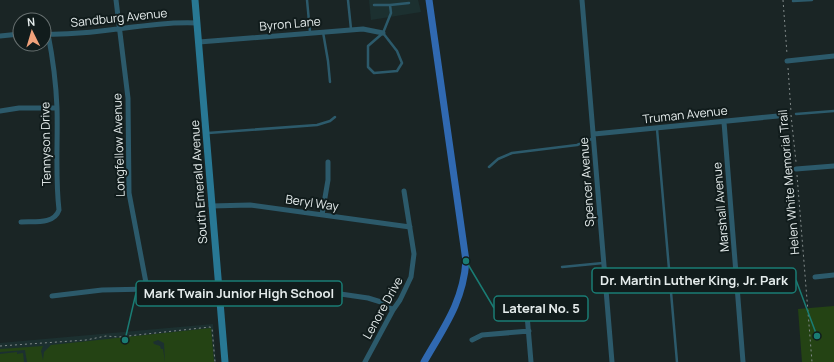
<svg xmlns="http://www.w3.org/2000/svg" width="834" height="362" viewBox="0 0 834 362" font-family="Manrope,sans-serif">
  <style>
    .built { fill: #1c3030 }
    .green { fill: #244314 }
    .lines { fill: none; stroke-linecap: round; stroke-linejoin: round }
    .canal { stroke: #3069b1; stroke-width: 7 }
    .path { stroke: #818a8a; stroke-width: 1; stroke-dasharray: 2 3; stroke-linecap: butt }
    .lane { stroke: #2c5a6b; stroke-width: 2.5 }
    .street { stroke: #2c5a6b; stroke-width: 5 }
    .secondary { stroke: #287894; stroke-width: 7 }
    .labels { text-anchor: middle; stroke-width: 4; stroke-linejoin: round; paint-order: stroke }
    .street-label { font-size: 12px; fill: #e5ecec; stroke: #111c1c }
    .leader { fill: none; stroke: #1a7c74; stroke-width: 1.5 }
    .callout-dot { fill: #1a7c74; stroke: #111c1c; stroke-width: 1.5 }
    .callout { fill: #111c1c; stroke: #1a7c74; stroke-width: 1.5 }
    .callout-label { font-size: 13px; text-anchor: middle; font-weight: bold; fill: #e5ecec }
  </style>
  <rect width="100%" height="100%" fill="#1a2525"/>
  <!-- built -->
  <path class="built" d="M 369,0 L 418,0 L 421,12 L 371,20 Z
    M 213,324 L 216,362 L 0,362 L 0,343 Z"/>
  <!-- green -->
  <path class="green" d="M 834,306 L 834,362 L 802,362 L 798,309 Z
    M 211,328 L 214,362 L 165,362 L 164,343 L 158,340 L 153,342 L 154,344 L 160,346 L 161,349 L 163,349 L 165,362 L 27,362 L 25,350 L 0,352 L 0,349 L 43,346 L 41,351 L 43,360 L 44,352 L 51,345 Z
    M 17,352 L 17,354 L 23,353 L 24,362 L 0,362 L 0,354 Z"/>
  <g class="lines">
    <!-- canal -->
    <path class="canal" d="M 424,362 C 444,327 463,302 466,261 L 429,0"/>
    <!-- path -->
    <path class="path" d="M 783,0 L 787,54
      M 788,68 L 791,112
      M 791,115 L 796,162
      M 797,175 L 812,362
      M 0,346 L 86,340 L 106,336 L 119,337 L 210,327 L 212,328 L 215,362"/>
    <!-- lane -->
    <path class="lane" d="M 307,0 L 310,32
      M 348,0 L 351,29
      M 793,1 L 812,0
      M 374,5 L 390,5 L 391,13 L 383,33 L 368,46 L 368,67 L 374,73 L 397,71 L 402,63 L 397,51 L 383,33
      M 390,5 L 409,3
      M 323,32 L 328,61 L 330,82
      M 796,114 L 834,111
      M 657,129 L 677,362
      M 208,133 L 317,125 L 330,121 L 335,117
      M 489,167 L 498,159 L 512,153 L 577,145 L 594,138
      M 562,267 L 603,263"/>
    <!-- street -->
    <path class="street" d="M 116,0 L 128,98 L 129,193 L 147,288
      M 582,0 L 612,362
      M 44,34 C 96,36 146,21 197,23
      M 0,36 L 20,34
      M 199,42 L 363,29 L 383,33
      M 787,61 L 834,56
      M 0,111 L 19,108 L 57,108
      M 724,122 L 743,362
      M 594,134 L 778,116
      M 796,169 L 834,166
      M 211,206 L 250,205 L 410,227
      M 322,215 L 328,180 L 328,162
      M 21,222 C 33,221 54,225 59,210 C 55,176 58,142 57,108 C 56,83 53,59 48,34
      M 815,277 L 834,275
      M 52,296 L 102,290 L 197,288 L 265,283 L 368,298 L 381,302 L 393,310
      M 526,303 L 531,362
      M 472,340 L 482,335 L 529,331
      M 365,362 L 393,310 L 400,300 L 411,277 L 414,254 L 404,191"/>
    <!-- secondary -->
    <path class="secondary" d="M 195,0 L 225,362"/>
  </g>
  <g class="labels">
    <!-- street labels -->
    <g class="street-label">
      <text transform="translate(119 18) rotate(-6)" y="4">Sandburg Avenue</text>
      <text transform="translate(290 24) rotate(-5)" y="4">Byron Lane</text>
      <text transform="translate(685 115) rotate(-6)" y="4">Truman Avenue</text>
      <text transform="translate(46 144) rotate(-91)" y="4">Tennyson Drive</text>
      <text transform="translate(119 145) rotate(-92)" y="4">Longfellow Avenue</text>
      <text transform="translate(199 182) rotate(-94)" y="4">South Emerald Avenue</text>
      <text transform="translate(587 182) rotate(-94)" y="4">Spencer Avenue</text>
      <text transform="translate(789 182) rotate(-95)" y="4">Helen White Memorial Trail</text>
      <text transform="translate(312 203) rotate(8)" y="4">Beryl Way</text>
      <text transform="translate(721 207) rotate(-95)" y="4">Marshall Avenue</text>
      <text transform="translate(383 308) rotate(-61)" y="4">Lenore Drive</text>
    </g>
  </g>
  <!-- callouts -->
  <path class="leader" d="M817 336L796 280M125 340L136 293M466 261L494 308"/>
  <g class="callout-dot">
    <circle cx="817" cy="336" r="4"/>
    <circle cx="125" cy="340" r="4"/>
    <circle cx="466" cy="261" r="4"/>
  </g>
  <g class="callout">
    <rect x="592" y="268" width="204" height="25" rx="4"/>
    <rect x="136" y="281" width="206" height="25" rx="4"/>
    <rect x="494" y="296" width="94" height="25" rx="4"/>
  </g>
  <g class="callout-label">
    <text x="694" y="285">Dr. Martin Luther King, Jr. Park</text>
    <text x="239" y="298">Mark Twain Junior High School</text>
    <text x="541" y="313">Lateral No. 5</text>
  </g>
  <!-- north arrow -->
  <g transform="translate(32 32) rotate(355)"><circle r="19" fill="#111c1c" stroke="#666f6f"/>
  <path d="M0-3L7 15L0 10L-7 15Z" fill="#f1a27b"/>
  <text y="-6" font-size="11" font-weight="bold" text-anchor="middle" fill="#e5ecec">N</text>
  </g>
</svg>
